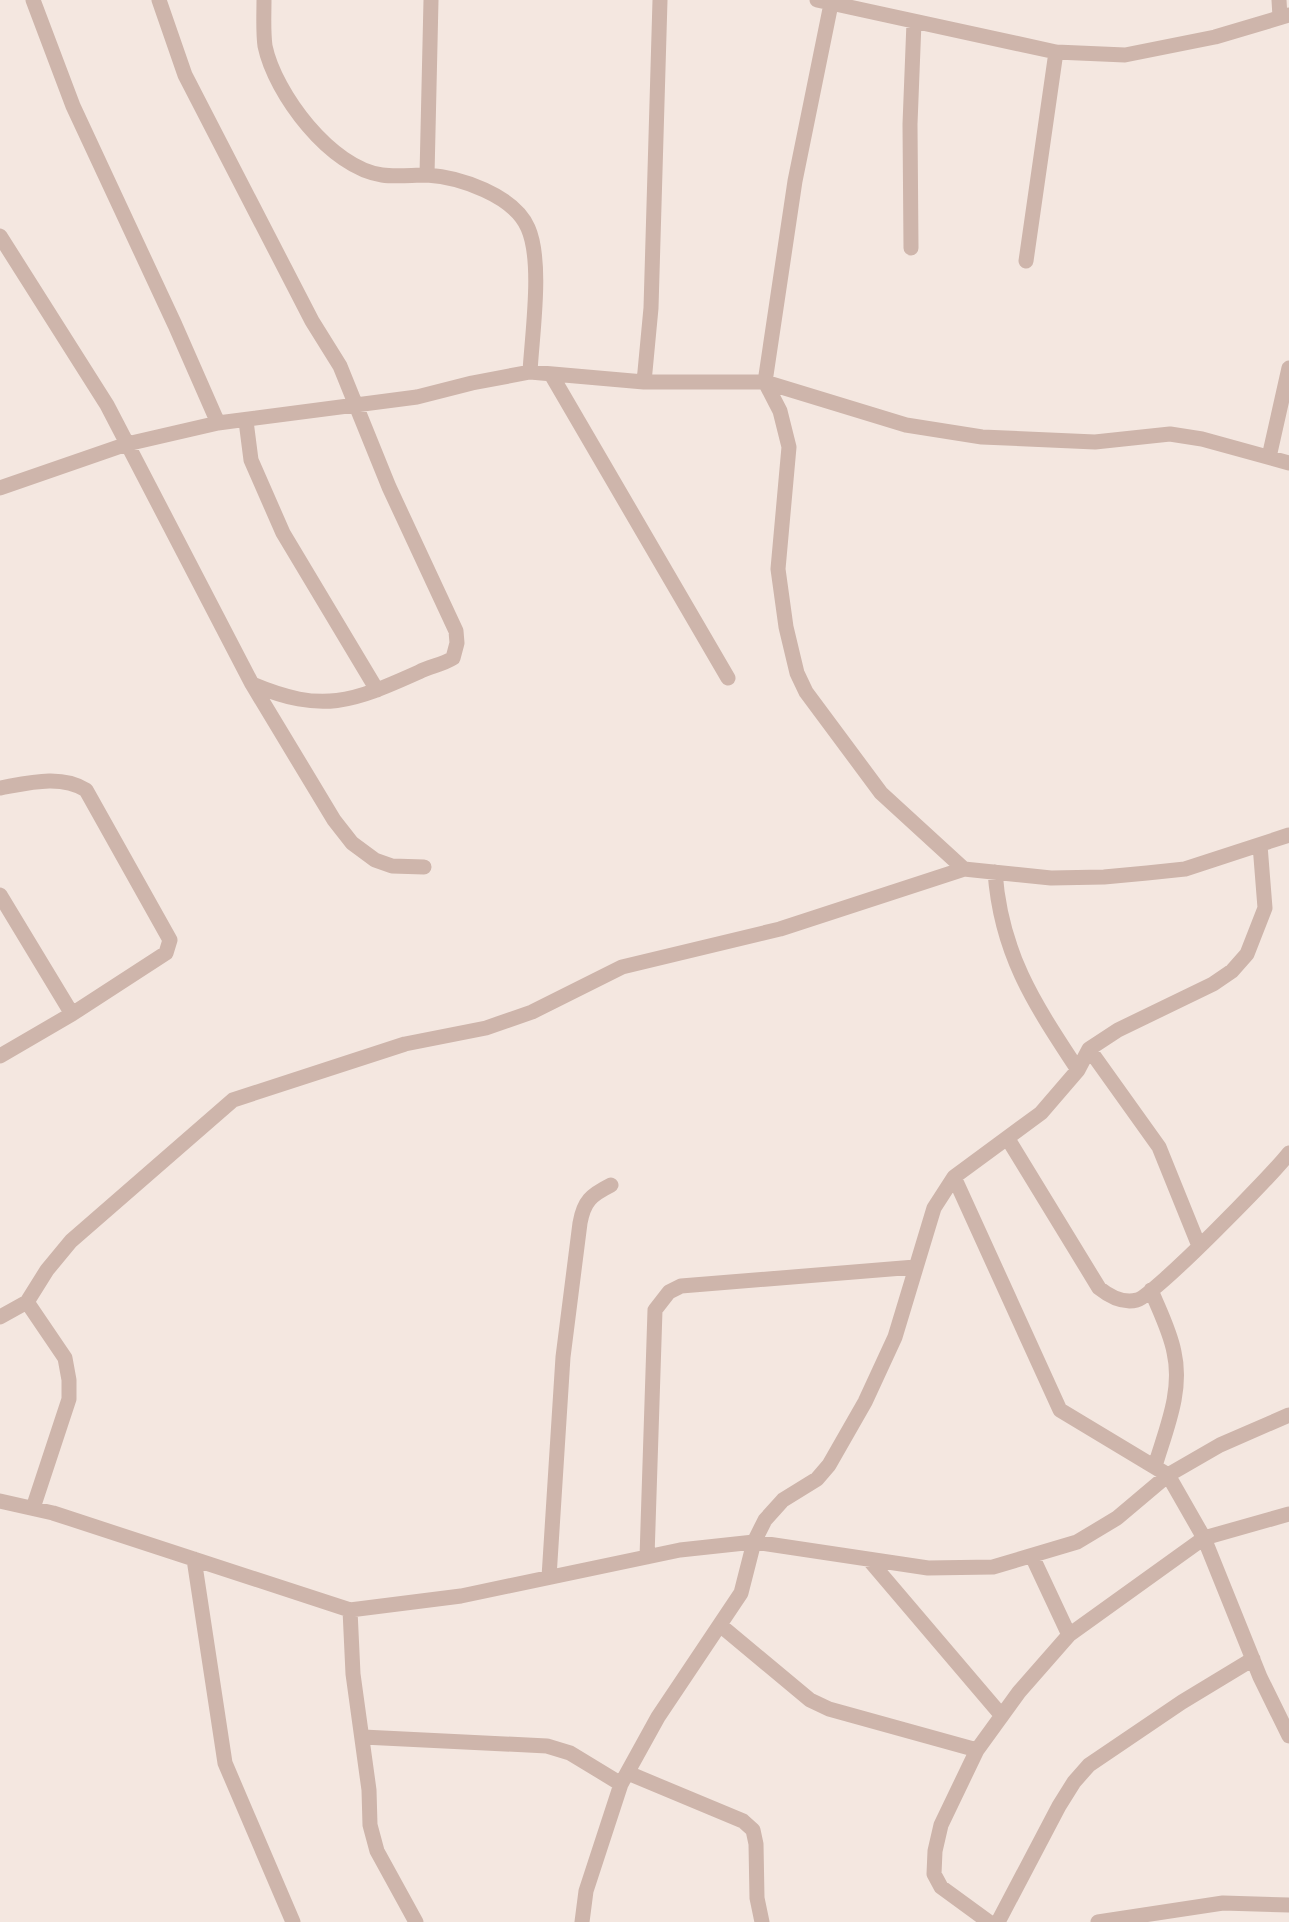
<svg xmlns="http://www.w3.org/2000/svg" width="1289" height="1922" viewBox="0 0 1289 1922" font-family="'DejaVu Sans',sans-serif">
  <style>
    .lines { fill: none; stroke-linecap: round; stroke-linejoin: round }
    .minor { stroke: #ceb5ab; stroke-width: 15 }
  </style>
  <rect width="100%" height="100%" fill="#f4e7e0"/>
  <g class="lines">
    <!-- minor -->
    <path class="minor" d="M 33,0 L 73,106 L 175,325 L 218,423
      M 159,0 L 185,75 L 312,321 L 340,366 L 389,487 L 456,631 L 457,643 L 453,658 C 442,665 430,666 419,672 C 352,702 323,714 252,684
      M 264,0 C 264,15 263,31 265,46 C 275,94 331,168 382,175 C 396,177 412,175 427,175 C 459,177 514,195 528,228 C 543,262 532,334 530,372
      M 817,0 L 1056,52 L 1125,55 L 1215,37 L 1289,15
      M 1279,0 L 1280,17
      M 831,4 L 795,181 L 765,382 L 780,411 L 789,447 L 778,569 L 786,627 L 797,673 L 806,692 L 881,793 L 964,869
      M 427,175 L 431,0
      M 0,236 L 107,405 L 252,684 L 334,820 L 352,843 L 375,860 L 392,866 L 424,867
      M 911,248 L 910,124 L 914,22
      M 1026,261 L 1056,52
      M 552,376 L 728,678
      M 644,382 L 651,308 L 660,0
      M 246,421 L 251,460 L 283,533 L 377,690
      M 1269,457 L 1289,368
      M 0,488 L 127,444 L 218,423 L 417,397 L 472,383 L 530,372 L 644,382 L 765,382 L 906,425 L 982,437 L 1095,442 L 1170,434 L 1202,439 L 1289,463
      M 0,788 C 28,783 61,774 86,790 L 170,940 L 166,953 L 72,1014 L 0,1056
      M 995,872 C 1001,954 1034,1003 1078,1070
      M 0,895 L 72,1014
      M 1089,1049 L 1159,1147 L 1199,1246
      M 1008,1139 L 1099,1288 C 1109,1296 1122,1304 1137,1300 C 1154,1296 1273,1174 1289,1153
      M 954,1177 L 1060,1410 L 1168,1475 L 1204,1538 L 1260,1677 L 1289,1736
      M 1151,1290 C 1159,1310 1170,1331 1174,1352 C 1183,1391 1166,1429 1155,1466
      M 27,1302 L 65,1358 L 69,1380 L 69,1399 L 33,1508
      M 0,1317 L 27,1302 L 47,1270 L 71,1241 L 233,1100 L 405,1044 L 486,1028 L 532,1012 L 622,967 L 780,929 L 964,869 L 1051,878 L 1104,877 L 1147,873 L 1185,869 L 1289,835
      M 0,1501 L 53,1513 L 350,1610 L 461,1596 L 680,1550 L 754,1542 L 928,1568 L 993,1567 L 1077,1542 L 1117,1518 L 1168,1475 L 1220,1445 L 1289,1415
      M 1032,1556 L 1069,1635
      M 647,1557 L 655,1310 L 669,1292 L 681,1286 L 915,1267
      M 194,1559 L 225,1763 L 293,1922
      M 870,1561 L 1002,1716
      M 549,1577 L 563,1357 L 580,1223 C 584,1201 591,1195 611,1185
      M 350,1610 L 353,1674 L 369,1790 L 370,1825 L 377,1851 L 416,1922
      M 720,1625 L 810,1700 L 829,1709 L 977,1750
      M 363,1737 L 547,1746 L 570,1753 L 621,1784
      M 628,1773 L 743,1821 L 753,1830 L 756,1844 L 757,1898 L 762,1922
      M 582,1922 L 586,1891 L 621,1784 L 658,1717 L 741,1593 L 754,1542 L 765,1520 L 783,1500 L 817,1479 L 829,1465 L 865,1402 L 895,1337 L 934,1208 L 954,1177 L 1041,1113 L 1078,1070 L 1089,1049 L 1118,1030 L 1213,984 L 1232,971 L 1247,954 L 1265,908 L 1260,845
      M 989,1922 L 941,1887 L 934,1874 L 935,1851 L 941,1825 L 977,1750 L 1019,1692 L 1069,1635 L 1204,1538 L 1289,1514
      M 998,1922 L 1059,1806 L 1074,1782 L 1089,1765 L 1182,1702 L 1253,1659
      M 1098,1922 L 1223,1903 L 1289,1905"/>
  </g>
</svg>
